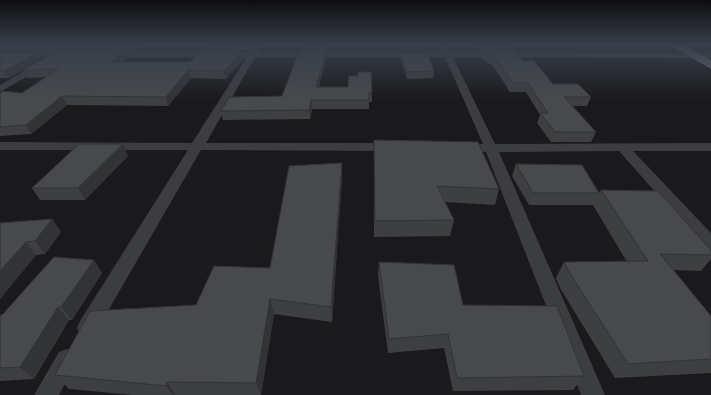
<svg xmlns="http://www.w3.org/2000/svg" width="711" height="395" viewBox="0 0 711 395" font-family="'Sofia Sans Condensed',sans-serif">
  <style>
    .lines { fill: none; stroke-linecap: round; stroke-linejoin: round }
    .minor { fill: #3c3d41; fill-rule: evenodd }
    .highway { fill: #686b71; fill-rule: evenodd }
    .wall { fill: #3d3f41 }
    .shaded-wall { fill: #323335 }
    .building { fill: #47494c; stroke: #323335 }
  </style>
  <rect width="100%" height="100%" fill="#1a1a1c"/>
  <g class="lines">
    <!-- minor -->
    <path class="minor" d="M 254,45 L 261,47 L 258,52 L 443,52 L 440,46 L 447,45 L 451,52 L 698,53 L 698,57 L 695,58 L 453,57 L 495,144 L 711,143 L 711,151 L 633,151 L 711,233 L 711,250 L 705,248 L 619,151 L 499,152 L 605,395 L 581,395 L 486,152 L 461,152 L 455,148 L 461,144 L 483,144 L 445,57 L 255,57 L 206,143 L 395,143 L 401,147 L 395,151 L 201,150 L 94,335 L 87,337 L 80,335 L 77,328 L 80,321 L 188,150 L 0,150 L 0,142 L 192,143 L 247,57 L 106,57 L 102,54 L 106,51 L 250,52 Z
      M 0,51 L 72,51 L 76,54 L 72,57 L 0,57 Z
      M 711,52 L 711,58 L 703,57 L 702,55 L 703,53 Z
      M 42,61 L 46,64 L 45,66 L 0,92 L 0,85 Z
      M 67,349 L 75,352 L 78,360 L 59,395 L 34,395 L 59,352 Z"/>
    <!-- highway -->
    <path class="highway" d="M 670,45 L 684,45 L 711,60 L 711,69 Z"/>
  </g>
  <!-- wall -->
  <path class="wall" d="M 0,45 L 143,45 L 137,50 L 0,50 Z
    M 208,45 L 253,45 L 249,50 L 210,50 Z
    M 302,45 L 329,45 L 329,46 L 328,50 L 303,50 Z
    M 475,45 L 507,45 L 508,46 L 507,51 L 523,61 L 553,84 L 591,97 L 587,106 L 573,106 L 596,132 L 591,142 L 551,142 L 537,123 L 540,115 L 526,92 L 510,92 L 493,66 L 482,59 L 484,51 L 478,51 Z
    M 242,51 L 244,58 L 226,79 L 191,78 L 168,106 L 67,105 L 31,134 L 0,136 L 0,93 L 22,93 L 46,77 L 28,78 L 23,70 L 9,78 L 0,78 L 0,52 L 42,58 L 29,66 L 127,58 L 123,62 L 190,62 Z
    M 401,53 L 434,71 L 433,78 L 407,79 L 401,60 Z
    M 326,58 L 319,87 L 348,87 L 372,93 L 372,102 L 369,102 L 369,109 L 312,109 L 310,119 L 223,120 L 221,111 L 282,96 Z
    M 374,140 L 499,189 L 495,205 L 445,202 L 454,220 L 450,236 L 374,237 Z
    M 128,156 L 85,200 L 40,200 L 32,188 Z
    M 342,163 L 342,177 L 332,322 L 274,314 L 261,395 L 133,395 L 69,389 L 55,375 L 270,268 Z
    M 516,164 L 599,193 L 601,190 L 711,250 L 711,259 L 701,271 L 674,270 L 711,316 L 711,373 L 615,378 L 560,288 L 556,278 L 564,262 L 627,262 L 593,205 L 529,205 L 512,176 Z
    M 52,219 L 61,232 L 45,254 L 36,255 L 0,299 L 0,223 Z
    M 94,260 L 102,273 L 72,320 L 69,320 L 34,379 L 0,381 L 0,315 L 2,315 Z
    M 379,262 L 463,305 L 584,376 L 573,390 L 453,391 L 444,348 L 388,353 L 378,276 Z"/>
  <!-- shaded-wall -->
  <path class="shaded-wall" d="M 135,45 L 143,45 L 137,50 Z
    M 248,45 L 253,45 L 249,50 Z
    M 124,51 L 127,58 L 114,70 L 110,62 Z
    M 242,51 L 244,58 L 226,79 L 224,71 Z
    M 326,51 L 326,58 L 316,96 L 316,87 Z
    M 39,52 L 42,58 L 9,78 L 5,71 Z
    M 188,70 L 191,78 L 168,106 L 166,97 Z
    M 62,96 L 67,105 L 31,134 L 26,125 Z
    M 311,100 L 312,109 L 310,119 L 309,110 Z
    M 123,144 L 128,156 L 85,200 L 78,188 Z
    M 342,163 L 342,177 L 332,322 L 331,307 Z
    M 52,219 L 61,232 L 45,254 L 35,241 Z
    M 26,242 L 36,255 L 0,299 L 0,271 Z
    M 94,260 L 102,273 L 72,320 L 61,307 Z
    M 270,299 L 274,314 L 261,395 L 256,383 Z
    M 58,307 L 69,320 L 34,379 L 20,367 Z
    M 167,382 L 176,395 L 173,395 L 166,386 Z"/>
  <!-- building -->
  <path class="building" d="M 479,45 L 507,45 L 508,46 L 479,46 Z
    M 484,50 L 515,51 L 523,61 L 534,61 L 553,84 L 578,84 L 591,97 L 564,97 L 596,132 L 555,132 L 540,113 L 548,113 L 528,83 L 513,83 L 495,57 Z
    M 57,51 L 124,51 L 110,62 L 190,62 L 201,51 L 242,51 L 224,71 L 188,70 L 166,97 L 62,96 L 26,125 L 0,127 L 0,93 L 3,91 L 22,93 L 58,69 L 23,70 Z
    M 299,51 L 326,51 L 316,87 L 348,87 L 349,76 L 358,76 L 358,72 L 371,72 L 372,93 L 369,93 L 369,100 L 311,100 L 309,110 L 221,111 L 229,97 L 282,96 Z
    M 0,52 L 39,52 L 5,71 L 0,71 Z
    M 401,53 L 427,53 L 434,71 L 407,72 Z
    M 374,140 L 478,142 L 499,189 L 437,186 L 454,220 L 375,221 Z
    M 79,144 L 123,144 L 78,188 L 32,188 Z
    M 342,163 L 331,307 L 270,299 L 256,383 L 167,382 L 166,386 L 55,375 L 90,311 L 196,305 L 214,266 L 270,268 L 289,166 Z
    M 516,164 L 582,165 L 599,193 L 533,193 Z
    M 601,190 L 658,191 L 711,250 L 711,255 L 660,254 L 711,316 L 711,359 L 628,364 L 569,272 L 564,262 L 648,261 Z
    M 52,219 L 35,241 L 26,242 L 0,271 L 0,223 Z
    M 54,257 L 94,260 L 61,307 L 58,307 L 20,367 L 0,368 L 0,315 L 2,315 Z
    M 379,262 L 454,265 L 463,305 L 557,306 L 584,376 L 457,378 L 448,334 L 389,339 Z"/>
  <!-- sky -->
  <linearGradient id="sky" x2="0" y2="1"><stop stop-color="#0e0e0f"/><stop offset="0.45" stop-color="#383e4b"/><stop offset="1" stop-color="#383e4b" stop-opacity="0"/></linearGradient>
  <rect width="711" height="100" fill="url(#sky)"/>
</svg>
